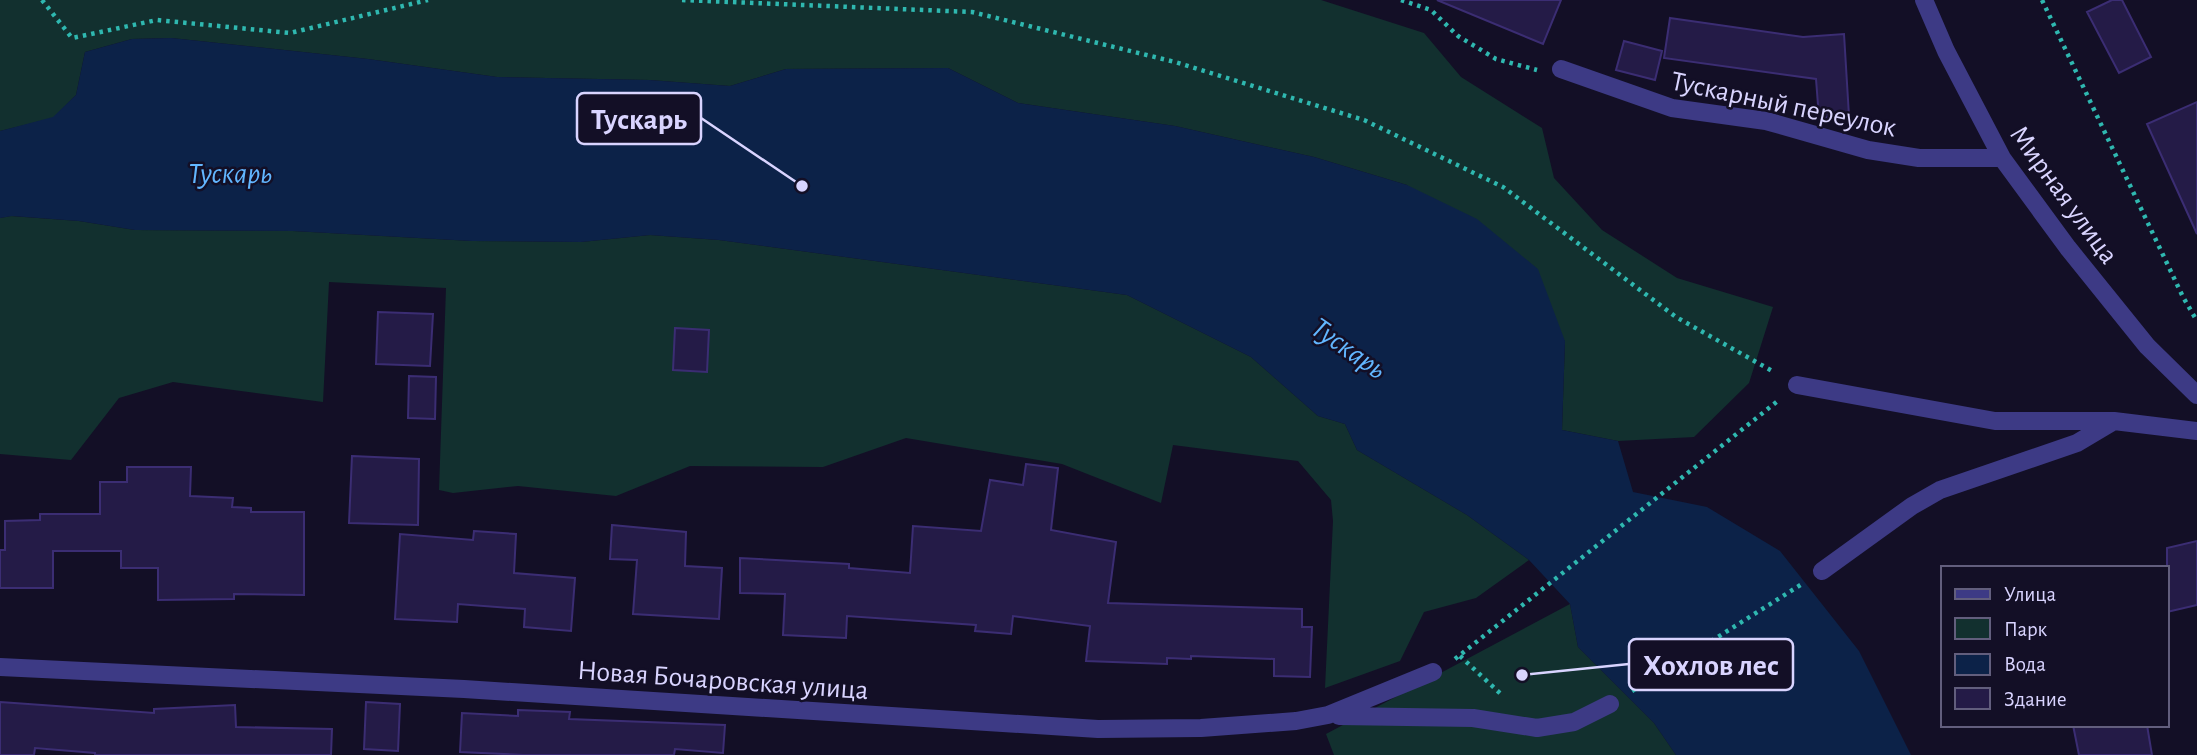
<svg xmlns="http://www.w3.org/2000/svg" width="2197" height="755" viewBox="0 0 2197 755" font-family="'Alegreya Sans',sans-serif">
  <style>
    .green { fill: #12302f }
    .water { fill: #0c2248 }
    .building { fill: #241b47; stroke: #3b2d73; stroke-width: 2 }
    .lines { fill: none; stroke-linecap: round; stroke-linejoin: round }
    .path { stroke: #2fb8b0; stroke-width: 4.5; stroke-dasharray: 3.5 5; stroke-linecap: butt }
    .minor { stroke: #3d3a85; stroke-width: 18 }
    .labels { text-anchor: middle; stroke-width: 5; stroke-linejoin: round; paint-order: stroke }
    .street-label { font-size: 28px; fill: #d9d4ff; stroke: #130f26 }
    .water-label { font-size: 30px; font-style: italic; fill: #62b6ff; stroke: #130f26 }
    .leader { fill: none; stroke: #d9d4ff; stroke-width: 2.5 }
    .callout-dot { fill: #d9d4ff; stroke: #130f26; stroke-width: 2.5 }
    .callout { fill: #130f26; stroke: #d9d4ff; stroke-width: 2.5 }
    .callout-label { font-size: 30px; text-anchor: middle; font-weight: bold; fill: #d9d4ff }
  </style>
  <rect width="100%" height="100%" fill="#130f26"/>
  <!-- green -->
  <path class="green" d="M 0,0 L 1321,0 L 1424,33 L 1461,77 L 1542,128 L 1554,178 L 1602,230 L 1677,278 L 1773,307 L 1749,383 L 1694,437 L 1618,441 L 1562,430 L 1565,341 L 1407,185 L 1314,157 L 1175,126 L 1018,103 L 948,68 L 786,69 L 730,86 L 649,80 L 497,77 L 368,59 L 171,38 L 132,39 L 85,52 L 76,95 L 53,118 L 0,131 Z
    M 11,216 L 79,221 L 135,230 L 293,231 L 472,241 L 581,242 L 650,235 L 719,240 L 1127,295 L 1251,357 L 1318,416 L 1345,424 L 1357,450 L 1467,515 L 1529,560 L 1476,598 L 1424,612 L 1400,661 L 1325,688 L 1333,521 L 1331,500 L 1298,461 L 1173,445 L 1161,503 L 1062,464 L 906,438 L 823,467 L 690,466 L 616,496 L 518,486 L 453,493 L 439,490 L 446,288 L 329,282 L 323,402 L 173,382 L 119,398 L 71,460 L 0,454 L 0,218 Z
    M 1570,604 L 1578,647 L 1654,723 L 1676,755 L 1334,755 L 1326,734 Z"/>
  <!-- water -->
  <path class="water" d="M 171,38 L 368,59 L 497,77 L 649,80 L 730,86 L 786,69 L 948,68 L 1018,103 L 1175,126 L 1314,157 L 1407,185 L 1477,219 L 1538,269 L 1565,341 L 1562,430 L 1618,441 L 1633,492 L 1707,507 L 1780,551 L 1859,651 L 1911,755 L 1676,755 L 1654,723 L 1578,647 L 1570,604 L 1529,560 L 1467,515 L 1357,450 L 1345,424 L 1318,416 L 1251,357 L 1127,295 L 719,240 L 650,235 L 581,242 L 472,241 L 293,231 L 135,230 L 79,221 L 12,216 L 0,218 L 0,131 L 53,117 L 76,95 L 85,52 L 132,39 Z"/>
  <!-- building -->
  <path class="building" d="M 1437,0 L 1561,0 L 1543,44 Z
    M 2112,0 L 2122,0 L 2151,57 L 2119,73 L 2087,12 Z
    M 1670,18 L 1803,37 L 1844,34 L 1849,116 L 1819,118 L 1816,79 L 1664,58 Z
    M 1624,41 L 1662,51 L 1655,80 L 1616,70 Z
    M 2197,102 L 2197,234 L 2147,124 Z
    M 378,312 L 433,314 L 430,366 L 376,364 Z
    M 675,328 L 709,330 L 707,372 L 673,370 Z
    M 409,376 L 436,377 L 435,419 L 408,418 Z
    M 352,456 L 419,459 L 418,525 L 349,523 Z
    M 1026,464 L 1058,468 L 1051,530 L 1116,542 L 1108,603 L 1302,609 L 1302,627 L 1312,627 L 1310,677 L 1274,676 L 1274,659 L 1191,656 L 1191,659 L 1167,658 L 1167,664 L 1086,661 L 1090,626 L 1013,616 L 1011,634 L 975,631 L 976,625 L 847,616 L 846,638 L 783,635 L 785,594 L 740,593 L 740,558 L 849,564 L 849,568 L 910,573 L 913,526 L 981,531 L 990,480 L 1023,485 Z
    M 127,467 L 191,467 L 190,496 L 233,498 L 232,507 L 251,508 L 251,512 L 304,512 L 304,595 L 234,594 L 234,599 L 158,600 L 158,568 L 121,568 L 121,551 L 53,551 L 53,588 L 0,588 L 0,550 L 5,550 L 5,521 L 40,520 L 40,514 L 100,514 L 100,482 L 127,482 Z
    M 612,525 L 686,532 L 685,566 L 722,568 L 719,619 L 633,614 L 637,560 L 610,559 Z
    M 474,531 L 516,534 L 514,573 L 575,578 L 571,631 L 524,627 L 525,609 L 458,604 L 457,622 L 395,619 L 400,534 L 473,540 Z
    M 2197,541 L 2197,605 L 2167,612 L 2167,548 Z
    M 0,702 L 154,713 L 154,709 L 235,705 L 236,727 L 332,729 L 331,755 L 95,755 L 95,753 L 35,748 L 34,755 L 0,755 Z
    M 366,702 L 400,704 L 398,751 L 364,749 Z
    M 518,710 L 570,712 L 569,719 L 725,725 L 723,753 L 675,749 L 674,755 L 524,755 L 460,752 L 462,713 L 518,716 Z
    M 2073,725 L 2147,725 L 2152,755 L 2079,755 Z"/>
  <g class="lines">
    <!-- path -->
    <path class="path" d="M 42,0 L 72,38 L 157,20 L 290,33 L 428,0
      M 682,0 L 972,12 L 1175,62 L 1364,120 L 1503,187 L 1676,317 L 1774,372
      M 1401,0 L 1431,10 L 1458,36 L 1496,59 L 1537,70
      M 2042,0 L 2183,297 L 2197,321
      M 1460,656 L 1503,696
      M 1455,659 L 1779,400
      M 1632,691 L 1802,584"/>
    <!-- minor -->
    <path class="minor" d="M 1924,0 L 1946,51 L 2002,158 L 2068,248 L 2147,346 L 2197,395
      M 1561,69 L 1672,108 L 1766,121 L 1868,150 L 1919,158 L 2002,158
      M 1797,385 L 1995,421 L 2114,421 L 2197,431
      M 1822,571 L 1912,506 L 1940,490 L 2077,443 L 2114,421
      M 0,667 L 464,689 L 1098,729 L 1201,728 L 1296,721 L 1328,715 L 1433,672
      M 1339,716 L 1473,718 L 1537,728 L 1574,722 L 1610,704"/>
  </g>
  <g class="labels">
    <!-- street labels -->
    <g class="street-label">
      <text transform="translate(1784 103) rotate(12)" y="10">Тускарный переулок</text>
      <text transform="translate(2065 194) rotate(54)" y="10">Мирная улица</text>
      <text transform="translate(723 679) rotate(4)" y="10">Новая Бочаровская улица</text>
    </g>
    <!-- water labels -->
    <g class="water-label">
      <text x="230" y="183">Тускарь</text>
      <text transform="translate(1349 348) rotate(35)" y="10">Тускарь</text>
    </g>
  </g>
  <!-- callouts -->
  <path class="leader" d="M802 186L701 118M1522 675L1629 664"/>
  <g class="callout-dot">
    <circle cx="802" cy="186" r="7"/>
    <circle cx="1522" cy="675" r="7"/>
  </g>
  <g class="callout">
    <rect x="577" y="93" width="124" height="51" rx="7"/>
    <rect x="1629" y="639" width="164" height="51" rx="7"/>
  </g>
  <g class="callout-label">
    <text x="639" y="129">Тускарь</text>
    <text x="1711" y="675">Хохлов лес</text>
  </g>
  <!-- legend -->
  <rect x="1941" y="566" width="228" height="161" fill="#130f26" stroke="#625e7d" stroke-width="2"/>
  <rect x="1955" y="589" width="35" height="10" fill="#3d3a85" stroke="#625e7d" stroke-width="2"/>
  <text x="2004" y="601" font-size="21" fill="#d9d4ff">Улица</text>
  <rect x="1955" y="618" width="35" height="21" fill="#12302f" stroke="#625e7d" stroke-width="2"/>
  <text x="2004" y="636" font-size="21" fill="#d9d4ff">Парк</text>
  <rect x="1955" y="654" width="35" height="21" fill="#0c2248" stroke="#625e7d" stroke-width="2"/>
  <text x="2004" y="671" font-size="21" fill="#d9d4ff">Вода</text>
  <rect x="1955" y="688" width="35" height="21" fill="#241b47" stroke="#625e7d" stroke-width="2"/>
  <text x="2004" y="706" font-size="21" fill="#d9d4ff">Здание</text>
</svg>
